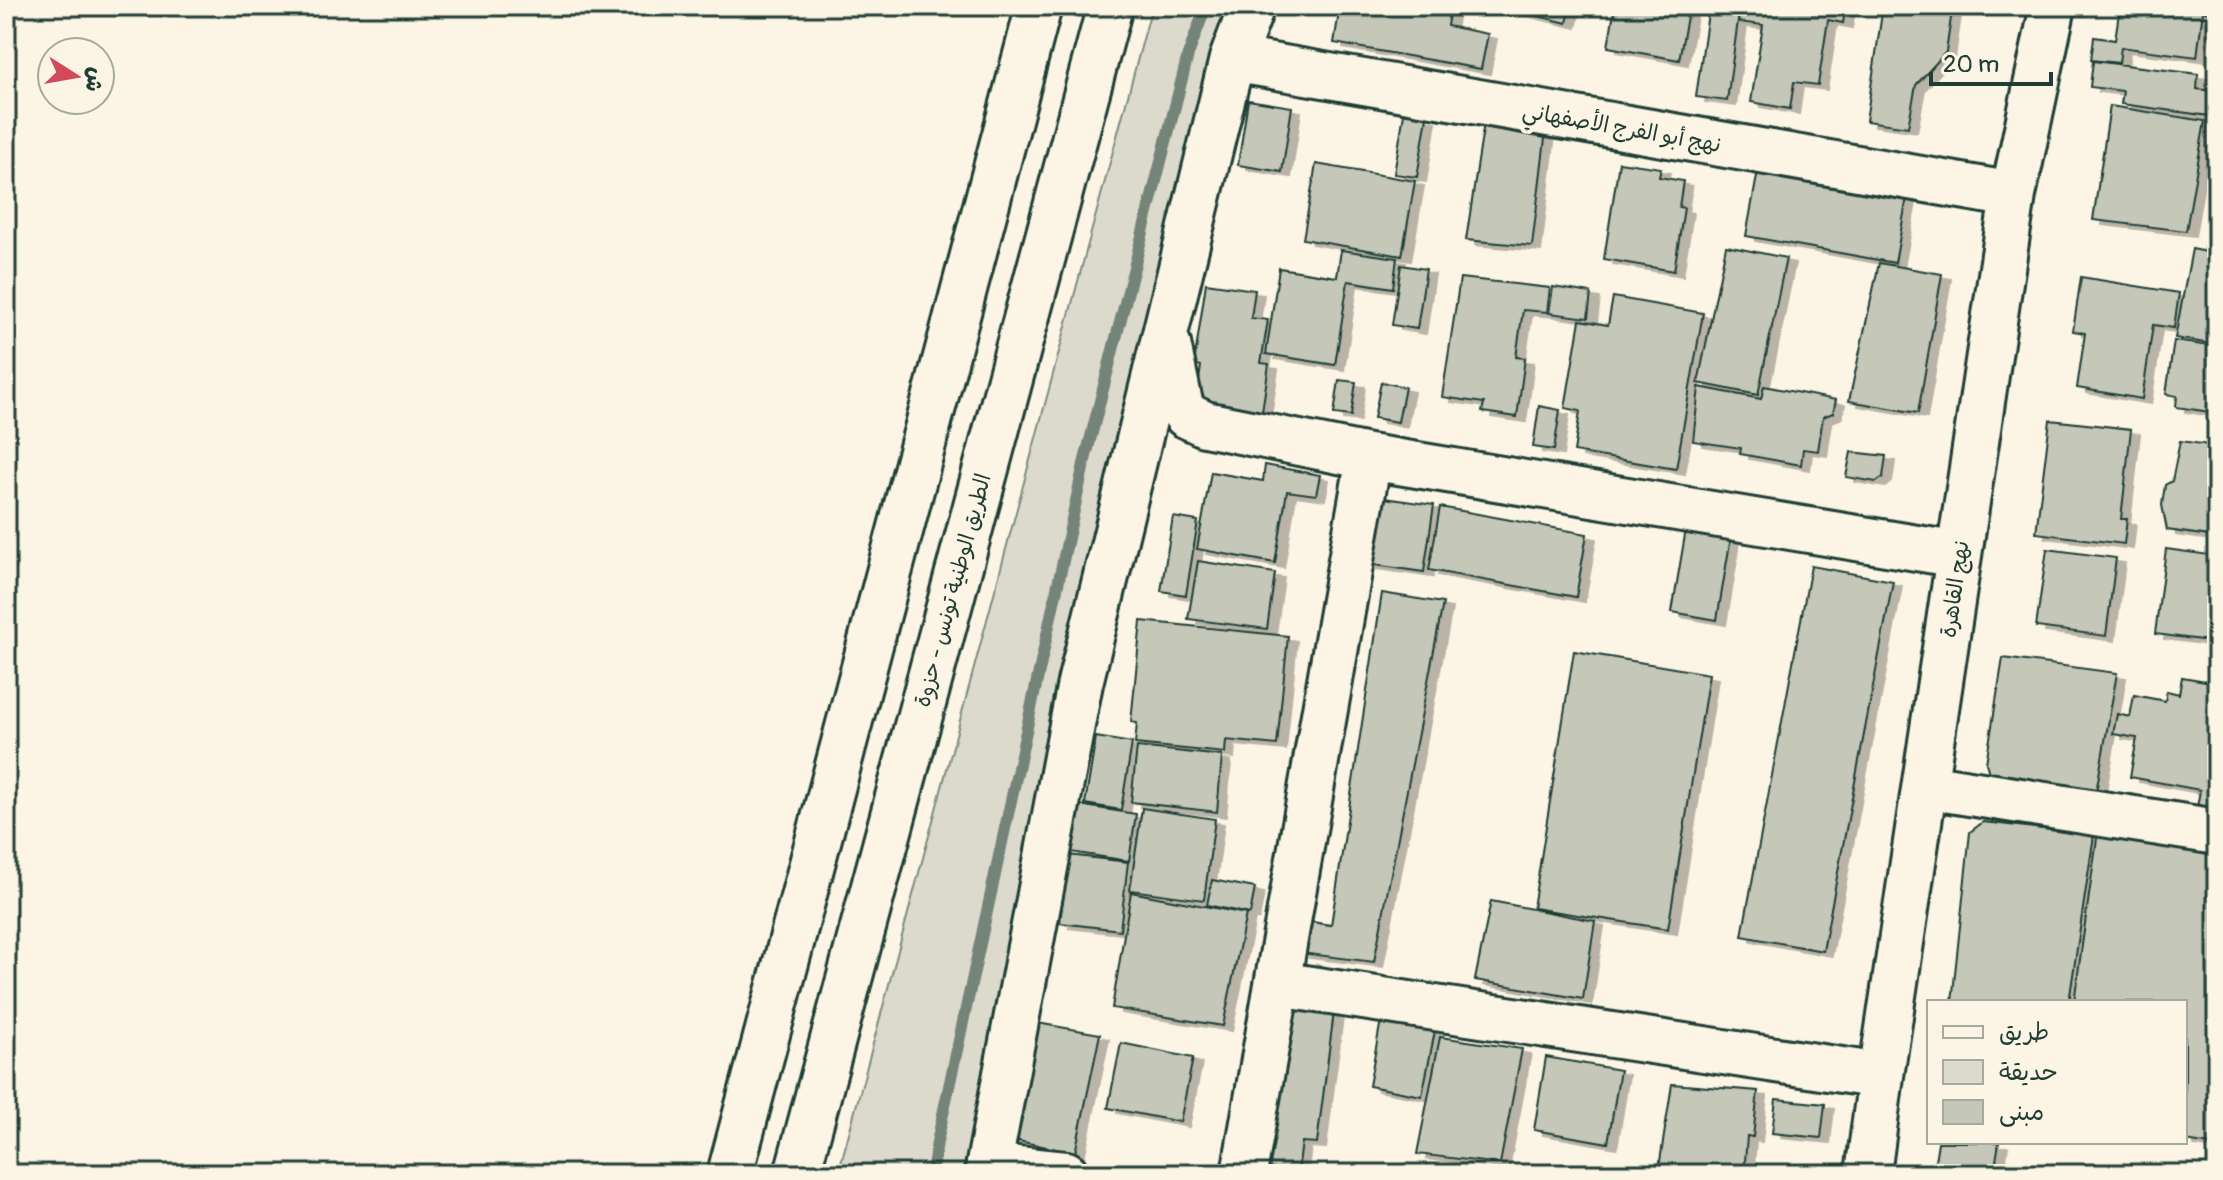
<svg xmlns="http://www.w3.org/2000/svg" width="2223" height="1180" viewBox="0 0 2223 1180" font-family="Pangolin,'Playpen Sans Arabic',sans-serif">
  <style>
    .green { fill: #dcdacc; stroke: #7e8c80; stroke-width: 2 }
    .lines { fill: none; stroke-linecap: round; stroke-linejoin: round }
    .stream { stroke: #758479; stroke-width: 12 }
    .building { fill: #c5c7b9; stroke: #1f3d34; stroke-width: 2; filter: url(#shadow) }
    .minor-casing { stroke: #1f3d34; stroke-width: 50 }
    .primary-casing { stroke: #1f3d34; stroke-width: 50 }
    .minor { stroke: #fcf5e5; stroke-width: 44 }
    .primary { stroke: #fcf5e5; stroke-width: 44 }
    .labels { text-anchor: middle; stroke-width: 8; stroke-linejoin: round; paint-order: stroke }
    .street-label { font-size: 22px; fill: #1f3d34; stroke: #fcf5e5 }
  </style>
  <defs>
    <filter id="shadow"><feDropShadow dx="9" dy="5" stdDeviation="0" flood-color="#0004"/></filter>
  </defs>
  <rect width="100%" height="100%" fill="#fcf5e5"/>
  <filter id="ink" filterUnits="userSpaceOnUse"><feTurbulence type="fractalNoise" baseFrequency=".0125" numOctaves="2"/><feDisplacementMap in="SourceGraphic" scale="16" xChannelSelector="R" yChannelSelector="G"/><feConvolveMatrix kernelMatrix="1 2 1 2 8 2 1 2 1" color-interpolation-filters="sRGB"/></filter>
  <g filter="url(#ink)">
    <!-- green -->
    <path class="green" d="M 1152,6 L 1238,6 L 1222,51 L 1129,385 L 1049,773 L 971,1174 L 838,1174 Z"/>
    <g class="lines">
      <!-- stream -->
      <path class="stream" d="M 932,1174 L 937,1142 L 1084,464 L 1188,55 L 1206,6"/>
    </g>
    <!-- building -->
    <path class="building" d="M 1340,6 L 1450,6 L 1447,26 L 1488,34 L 1481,69 L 1334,43 Z
      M 1509,6 L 1571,6 L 1567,23 L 1509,9 Z
      M 1615,6 L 1689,6 L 1679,60 L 1608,47 Z
      M 1709,6 L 1740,6 L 1727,101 L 1696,97 Z
      M 1741,6 L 1846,6 L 1843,23 L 1828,20 L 1818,85 L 1794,82 L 1790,109 L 1751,102 L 1763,25 L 1738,22 Z
      M 1883,6 L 1927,6 L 1952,11 L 1946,52 L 1916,85 L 1908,127 L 1866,121 Z
      M 2120,6 L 2217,6 L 2217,13 L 2203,11 L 2197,57 L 2121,47 L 2119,63 L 2091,60 L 2094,37 L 2115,40 Z
      M 2093,61 L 2198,74 L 2197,89 L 2213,91 L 2210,116 L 2121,104 L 2123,91 L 2090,87 Z
      M 1248,100 L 1292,107 L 1282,172 L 1238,165 Z
      M 2110,106 L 2205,121 L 2186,231 L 2093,220 Z
      M 1404,113 L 1427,117 L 1417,177 L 1394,174 Z
      M 1484,122 L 1546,130 L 1532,246 L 1466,240 Z
      M 1619,162 L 1661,168 L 1659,177 L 1683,181 L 1679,207 L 1684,208 L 1674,271 L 1604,259 Z
      M 1316,164 L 1415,181 L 1402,256 L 1303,239 Z
      M 1759,165 L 1908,192 L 1895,263 L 1746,236 Z
      M 2217,177 L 2217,251 L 2204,249 Z
      M 1726,246 L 1786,258 L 1758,395 L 1698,383 Z
      M 2192,249 L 2217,254 L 2217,345 L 2175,338 Z
      M 1341,250 L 1397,258 L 1393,288 L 1348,281 L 1335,365 L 1266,354 L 1279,268 L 1337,277 Z
      M 1879,263 L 1942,274 L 1918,413 L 1849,401 Z
      M 1401,265 L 1426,269 L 1417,329 L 1392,325 Z
      M 2081,277 L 2179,293 L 2174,328 L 2153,325 L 2142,399 L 2077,388 L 2085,333 L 2073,331 Z
      M 1460,278 L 1550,288 L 1547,312 L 1523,310 L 1516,357 L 1525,358 L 1517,417 L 1482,412 L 1484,403 L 1442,397 Z
      M 1206,283 L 1255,290 L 1251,318 L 1268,320 L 1261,363 L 1269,364 L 1262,412 L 1196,402 L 1201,366 L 1194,364 Z
      M 1553,287 L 1591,293 L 1588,318 L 1549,313 Z
      M 1613,297 L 1703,313 L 1676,469 L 1574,452 L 1580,411 L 1565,408 L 1580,320 L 1608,325 Z
      M 2174,341 L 2217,347 L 2217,413 L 2176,407 L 2177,396 L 2166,394 Z
      M 1339,380 L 1356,382 L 1351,416 L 1334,414 Z
      M 1381,382 L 1405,387 L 1398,422 L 1374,418 Z
      M 1764,386 L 1836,400 L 1833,413 L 1823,417 L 1818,451 L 1803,449 L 1801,465 L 1740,454 L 1741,448 L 1693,441 L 1699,387 L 1761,399 Z
      M 1539,406 L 1560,410 L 1554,450 L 1533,447 Z
      M 2050,420 L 2131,429 L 2121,519 L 2127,519 L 2124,544 L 2036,533 Z
      M 2180,441 L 2217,446 L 2217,537 L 2167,530 L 2162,505 L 2165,485 L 2172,481 Z
      M 1851,452 L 1886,456 L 1883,477 L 1876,482 L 1846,477 Z
      M 1265,465 L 1320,475 L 1316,495 L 1287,491 L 1275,563 L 1197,549 L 1211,472 L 1263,481 Z
      M 1370,496 L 1434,505 L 1424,572 L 1360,563 Z
      M 1440,507 L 1587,534 L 1576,597 L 1429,570 Z
      M 1173,517 L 1198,521 L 1186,595 L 1161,591 Z
      M 1686,529 L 1731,537 L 1717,620 L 1672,612 Z
      M 2047,549 L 2116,558 L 2106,636 L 2036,627 Z
      M 2166,549 L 2217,556 L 2217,642 L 2155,634 Z
      M 1198,561 L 1275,573 L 1267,629 L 1188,619 Z
      M 1811,566 L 1893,581 L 1823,951 L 1742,936 Z
      M 1382,593 L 1443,603 L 1374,962 L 1300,953 L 1305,921 L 1331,925 Z
      M 1141,621 L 1288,636 L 1277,745 L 1226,740 L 1225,753 L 1135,744 L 1137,723 L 1131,722 Z
      M 1574,651 L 1709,674 L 1668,929 L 1533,908 Z
      M 2003,658 L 2117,673 L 2095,798 L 1991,779 L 1986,763 Z
      M 2208,673 L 2217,675 L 2217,812 L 2197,808 L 2200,790 L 2130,777 L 2137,738 L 2113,734 L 2117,714 L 2130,717 L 2134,695 L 2165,701 L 2167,691 L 2179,694 L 2182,677 L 2206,681 Z
      M 1096,737 L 1132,743 L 1121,810 L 1085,804 Z
      M 1137,747 L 1222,756 L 1217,812 L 1131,802 Z
      M 1078,805 L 1136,814 L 1129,861 L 1071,852 Z
      M 1142,808 L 1215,819 L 1204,900 L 1130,890 Z
      M 1983,822 L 2094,835 L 2069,1002 L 1952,1002 L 1970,832 Z
      M 2098,831 L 2217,855 L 2217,1146 L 2185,1141 L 2185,1002 L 2074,1002 Z
      M 1068,855 L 1128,862 L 1120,930 L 1060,923 Z
      M 1212,880 L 1255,888 L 1250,914 L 1207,905 Z
      M 1131,892 L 1246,914 L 1223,1026 L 1112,1008 Z
      M 1491,901 L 1595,921 L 1583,999 L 1475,980 Z
      M 1278,1005 L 1334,1012 L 1317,1143 L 1302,1142 L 1298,1172 L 1258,1167 Z
      M 1381,1020 L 1435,1031 L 1422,1096 L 1369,1086 Z
      M 1037,1023 L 1100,1034 L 1075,1153 L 1009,1139 Z
      M 1440,1037 L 1522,1049 L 1500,1164 L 1417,1154 Z
      M 1121,1043 L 1193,1058 L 1180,1122 L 1108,1108 Z
      M 1546,1057 L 1620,1070 L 1608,1143 L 1534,1130 Z
      M 1672,1084 L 1758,1091 L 1753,1137 L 1747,1136 L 1744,1174 L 1658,1174 Z
      M 1776,1099 L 1825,1104 L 1821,1138 L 1772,1133 Z
      M 1938,1142 L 1999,1142 L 1994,1174 L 1933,1174 Z"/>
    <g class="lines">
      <!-- minor casing -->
      <g class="minor-casing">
        <path id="minor" d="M 1232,59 L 2013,195
          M 1168,344 L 1180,403 L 1186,415 L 1205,424 L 1369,457 L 1959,555
          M 1925,786 L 2217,832
          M 1278,984 L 1881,1076
          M 989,1166 L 1066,1174
          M 987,1174 L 1080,683 L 1232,59 L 1252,6
          M 1244,1174 L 1369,457
          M 1868,1174 L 1881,1076 L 2013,195 L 2053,6"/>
      </g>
      <!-- primary casing -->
      <g class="primary-casing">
        <path id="primary" d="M 730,1174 L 1039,6
          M 797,1174 L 1110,6"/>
      </g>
      <!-- minor -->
      <use href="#minor" class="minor"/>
      <!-- primary -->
      <use href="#primary" class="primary"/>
    </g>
  </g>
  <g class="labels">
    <!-- street labels -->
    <g class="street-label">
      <text transform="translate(1622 127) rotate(10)" y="8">نهج أبو الفرج الأصفهاني</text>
      <text transform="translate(1954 589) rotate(-82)" y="8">نهج القاهرة</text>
      <text transform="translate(952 590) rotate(-75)" y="8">الطريق الوطنية تونس - حزوة</text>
    </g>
  </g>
  <!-- margin -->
  <rect width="2223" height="1180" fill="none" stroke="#fcf5e5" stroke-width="32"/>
  <rect x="16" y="16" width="2191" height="1148" fill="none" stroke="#1f3d34" stroke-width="3" filter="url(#ink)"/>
  <!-- legend -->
  <rect x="1927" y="1000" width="260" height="144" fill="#fcf5e5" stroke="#a4ab9e" stroke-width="2"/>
  <rect x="1943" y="1026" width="40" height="12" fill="#fcf5e5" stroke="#a4ab9e" stroke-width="2"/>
  <text x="1999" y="1040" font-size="24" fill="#1f3d34">طريق</text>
  <rect x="1943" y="1060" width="40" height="24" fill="#dcdacc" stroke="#a4ab9e" stroke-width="2"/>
  <text x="1999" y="1080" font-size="24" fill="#1f3d34">حديقة</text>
  <rect x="1943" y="1100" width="40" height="24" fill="#c5c7b9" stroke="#a4ab9e" stroke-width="2"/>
  <text x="1999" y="1120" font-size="24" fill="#1f3d34">مبنى</text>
  <!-- north arrow -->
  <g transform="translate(76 76) rotate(101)"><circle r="38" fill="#fcf5e5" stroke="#a4ab9e" stroke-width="2"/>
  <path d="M0-6L14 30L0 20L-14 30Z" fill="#d1495b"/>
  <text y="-12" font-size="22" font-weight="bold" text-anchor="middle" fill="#1f3d34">ش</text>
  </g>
  <!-- scale -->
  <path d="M1931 72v12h120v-12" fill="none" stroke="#1f3d34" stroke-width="4"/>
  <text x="1943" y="72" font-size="24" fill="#1f3d34" stroke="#fcf5e5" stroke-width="6" paint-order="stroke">20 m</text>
</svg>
